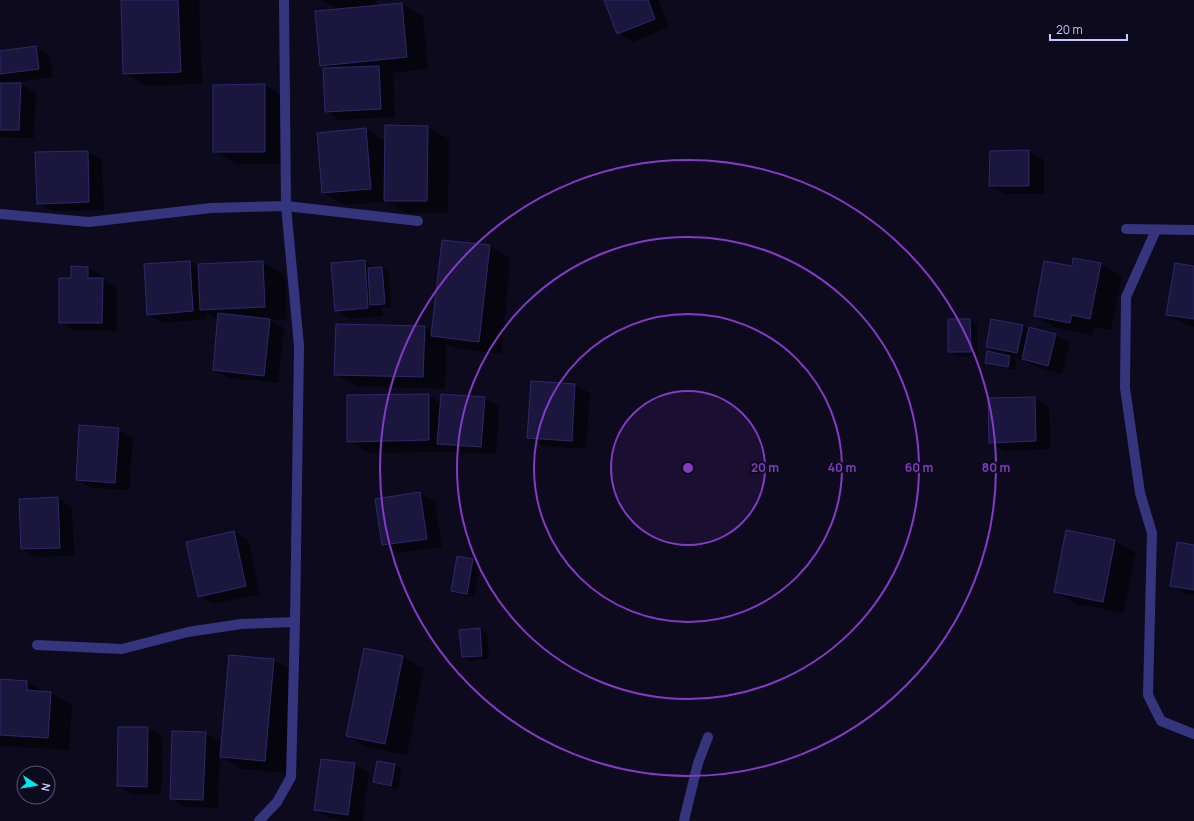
<svg xmlns="http://www.w3.org/2000/svg" width="1194" height="821" viewBox="0 0 1194 821" font-family="Manrope,sans-serif">
  <style>
    .shadow { fill: #0007; fill-rule: evenodd }
    .building { fill: #1b163e; stroke: #30276b }
    .lines { fill: none; stroke-linecap: round; stroke-linejoin: round }
    .minor { stroke: #34357d; stroke-width: 10 }
    .ring { fill: none; stroke: #833bc5; stroke-width: 2 }
    .centre { fill: #833bc5; stroke: #0c0a1c; stroke-width: 2 }
    .ring-label { font-size: 12px; text-anchor: middle; font-weight: bold; fill: #833bc5; stroke: #0c0a1c; stroke-width: 4; stroke-linejoin: round; paint-order: stroke }
  </style>
  <rect width="100%" height="100%" fill="#0c0a1c"/>
  <!-- shadow -->
  <path class="shadow" d="M 122,0 L 199,0 L 202,84 L 146,86 L 124,73 Z
    M 322,0 L 377,0 L 377,6 L 402,4 L 423,16 L 428,69 L 390,73 L 393,75 L 395,117 L 340,120 L 326,112 L 328,69 L 321,65 L 339,10 Z
    M 605,0 L 659,0 L 669,27 L 633,42 L 618,33 Z
    M 35,47 L 50,55 L 53,77 L 9,83 L 9,84 L 21,84 L 36,93 L 34,138 L 0,137 L 0,52 Z
    M 265,85 L 287,98 L 286,164 L 236,164 L 214,151 L 214,86 Z
    M 428,127 L 449,139 L 448,213 L 406,213 L 387,202 L 345,205 L 323,193 L 366,129 L 385,141 Z
    M 1029,151 L 1044,160 L 1044,194 L 1005,194 L 990,186 Z
    M 88,152 L 102,160 L 104,210 L 52,211 L 38,203 Z
    M 490,246 L 511,258 L 501,354 L 454,348 L 446,344 L 445,389 L 357,386 L 335,374 L 425,327 L 433,332 Z
    M 364,261 L 377,268 L 382,268 L 389,272 L 391,308 L 382,308 L 383,316 L 350,319 L 336,310 Z
    M 190,262 L 199,267 L 199,265 L 263,262 L 285,275 L 287,319 L 270,320 L 284,328 L 278,383 L 229,378 L 214,370 L 219,320 L 207,313 L 207,319 L 163,323 L 148,314 Z
    M 1100,264 L 1122,276 L 1111,330 L 1093,327 L 1092,335 L 1056,328 L 1035,316 L 1072,267 Z
    M 1194,267 L 1194,327 L 1189,326 L 1167,314 Z
    M 88,268 L 103,276 L 103,279 L 117,288 L 117,331 L 74,331 L 60,322 L 72,279 Z
    M 970,320 L 977,324 L 977,356 L 957,356 L 949,352 Z
    M 1023,326 L 1030,330 L 1055,335 L 1070,343 L 1062,374 L 1037,367 L 1024,360 L 1012,357 L 1017,361 L 1015,370 L 993,366 L 986,362 L 999,354 L 987,347 Z
    M 531,382 L 575,385 L 590,393 L 586,449 L 543,446 L 528,438 Z
    M 428,395 L 441,403 L 485,398 L 499,406 L 496,454 L 453,452 L 450,450 L 450,452 L 370,453 L 348,441 Z
    M 1035,398 L 1049,407 L 1050,449 L 1004,451 L 990,442 Z
    M 118,429 L 133,438 L 129,490 L 92,488 L 77,480 Z
    M 420,493 L 435,501 L 442,547 L 398,553 L 383,545 L 376,500 Z
    M 58,498 L 72,507 L 74,556 L 36,557 L 22,549 Z
    M 1066,531 L 1115,541 L 1136,553 L 1124,613 L 1076,604 L 1055,592 Z
    M 234,532 L 248,540 L 260,594 L 213,604 L 199,596 Z
    M 1194,546 L 1194,595 L 1186,594 L 1172,585 Z
    M 472,560 L 480,564 L 474,597 L 459,594 L 452,590 ZM 458,591 L 472,594 L 471,596 L 458,593 Z
    M 480,629 L 487,633 L 489,659 L 470,661 L 463,657 Z
    M 403,657 L 424,669 L 407,755 L 369,748 L 347,736 Z
    M 274,660 L 295,672 L 286,773 L 242,769 L 220,756 L 218,808 L 185,807 L 171,798 L 205,733 L 220,741 L 220,751 L 221,751 Z
    M 0,680 L 27,682 L 46,692 L 51,693 L 72,705 L 69,750 L 0,746 Z
    M 119,728 L 148,728 L 163,737 L 161,795 L 132,794 L 118,786 Z
    M 322,760 L 355,764 L 369,773 L 363,821 L 351,821 L 330,818 L 315,810 Z
    M 395,765 L 402,769 L 398,789 L 381,785 L 374,781 Z"/>
  <!-- building -->
  <path class="building" d="M 121,0 L 178,0 L 181,72 L 123,74 Z
    M 604,0 L 648,0 L 655,19 L 617,34 Z
    M 402,3 L 407,57 L 320,66 L 315,11 Z
    M 36,46 L 39,69 L 0,74 L 0,51 Z
    M 379,66 L 381,109 L 325,112 L 323,68 Z
    M 0,83 L 21,83 L 19,130 L 0,130 Z
    M 265,84 L 265,152 L 213,152 L 213,85 Z
    M 385,125 L 428,126 L 427,201 L 384,201 Z
    M 366,128 L 371,189 L 322,193 L 317,133 Z
    M 1029,150 L 1029,186 L 989,186 L 990,151 Z
    M 88,151 L 89,202 L 37,204 L 35,152 Z
    M 442,240 L 490,245 L 479,342 L 431,336 Z
    M 1073,258 L 1101,263 L 1090,319 L 1072,315 L 1070,323 L 1034,316 L 1044,261 L 1072,266 Z
    M 365,260 L 368,308 L 335,311 L 331,263 Z
    M 190,261 L 193,311 L 147,315 L 144,264 Z
    M 263,261 L 265,307 L 200,310 L 198,264 Z
    M 1175,263 L 1194,266 L 1194,319 L 1166,315 Z
    M 71,266 L 88,267 L 88,278 L 103,278 L 102,323 L 59,323 L 59,278 L 71,278 Z
    M 382,267 L 385,304 L 370,305 L 368,268 Z
    M 218,313 L 270,319 L 264,376 L 213,370 Z
    M 948,319 L 970,319 L 971,352 L 948,352 Z
    M 991,319 L 1023,325 L 1017,353 L 986,347 Z
    M 336,324 L 425,326 L 423,377 L 334,375 Z
    M 1029,327 L 1056,334 L 1048,366 L 1022,359 Z
    M 987,351 L 1010,356 L 1008,367 L 985,363 Z
    M 531,381 L 575,384 L 572,441 L 527,438 Z
    M 429,394 L 429,440 L 347,442 L 347,395 Z
    M 441,394 L 485,397 L 481,447 L 437,444 Z
    M 1035,397 L 1036,441 L 989,443 L 988,398 Z
    M 79,425 L 119,428 L 115,483 L 76,480 Z
    M 420,492 L 427,539 L 382,545 L 375,499 Z
    M 58,497 L 60,548 L 21,549 L 19,499 Z
    M 1066,530 L 1115,540 L 1103,602 L 1054,592 Z
    M 234,531 L 246,586 L 198,597 L 186,542 Z
    M 1177,542 L 1194,545 L 1194,590 L 1170,586 Z
    M 457,556 L 473,559 L 467,594 L 451,591 Z
    M 480,628 L 482,656 L 462,657 L 459,630 Z
    M 364,648 L 403,656 L 385,744 L 346,736 Z
    M 229,655 L 274,659 L 265,761 L 220,757 Z
    M 0,679 L 27,681 L 27,690 L 51,692 L 48,738 L 0,735 Z
    M 118,727 L 148,727 L 147,787 L 117,786 Z
    M 172,731 L 206,732 L 203,800 L 170,799 Z
    M 321,759 L 355,763 L 348,815 L 314,810 Z
    M 377,761 L 395,764 L 391,786 L 373,782 Z"/>
  <g class="lines">
    <!-- minor -->
    <path class="minor" d="M 0,214 L 89,222 L 211,208 L 286,206 L 418,221
      M 1126,229 L 1194,230
      M 1156,230 L 1126,297 L 1125,388 L 1140,493 L 1152,533 L 1148,695 L 1161,721 L 1194,734
      M 37,645 L 122,649 L 188,632 L 241,624 L 295,622
      M 259,821 L 277,802 L 291,777 L 295,622 L 299,346 L 286,206 L 284,0
      M 684,821 L 685,816 L 698,763 L 708,737"/>
  </g>
  <!-- distance rings -->
  <circle cx="688" cy="468" r="77" fill="#833bc5" fill-opacity=".12"/>
  <g class="ring">
    <circle cx="688" cy="468" r="77"/>
    <circle cx="688" cy="468" r="154"/>
    <circle cx="688" cy="468" r="231"/>
    <circle cx="688" cy="468" r="308"/>
  </g>
  <circle cx="688" cy="468" r="6" class="centre"/>
  <g class="ring-label">
    <text x="765" y="472">20 m</text>
    <text x="842" y="472">40 m</text>
    <text x="919" y="472">60 m</text>
    <text x="996" y="472">80 m</text>
  </g>
  <!-- north arrow -->
  <g transform="translate(36 785) rotate(102)"><circle r="19" fill="#0c0a1c" stroke="#585577"/>
  <path d="M0-3L7 15L0 10L-7 15Z" fill="#00e8f1"/>
  <text y="-6" font-size="11" font-weight="bold" text-anchor="middle" fill="#c9c6ff">N</text>
  </g>
  <!-- scale -->
  <path d="M1050 34v6h77v-6" fill="none" stroke="#c9c6ff" stroke-width="2"/>
  <text x="1056" y="34" font-size="12" fill="#c9c6ff" stroke="#0c0a1c" stroke-width="3" paint-order="stroke">20 m</text>
</svg>
